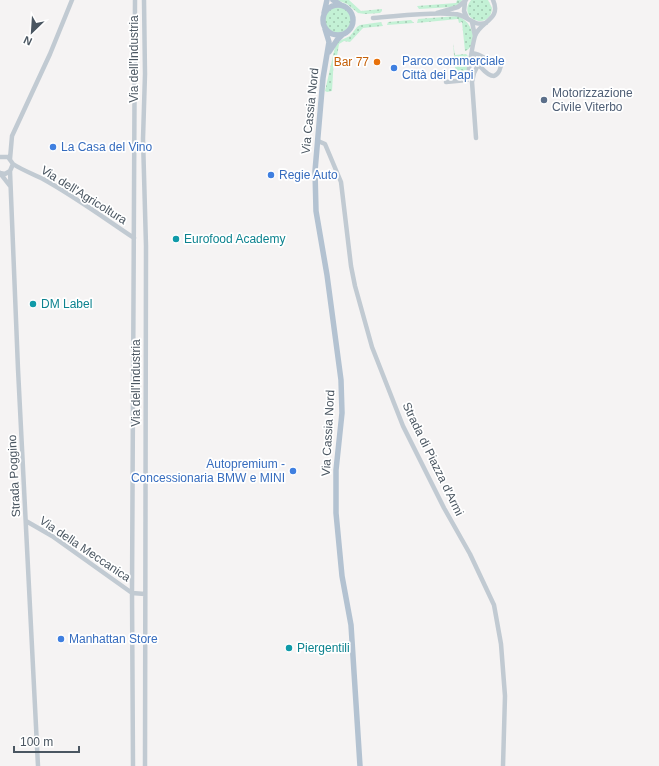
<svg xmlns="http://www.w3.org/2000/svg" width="659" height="766" viewBox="0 0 659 766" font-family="Arial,sans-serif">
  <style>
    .grass { fill: url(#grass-dots) }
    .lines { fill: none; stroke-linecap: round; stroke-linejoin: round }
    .minor { stroke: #c1cad2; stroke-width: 4.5 }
    .major { stroke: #b3c2d1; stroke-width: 5.5 }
    .food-dot { fill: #e8710a; stroke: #fff; stroke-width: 1.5 }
    .shop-dot { fill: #3f7fe0; stroke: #fff; stroke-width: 1.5 }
    .service-dot { fill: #5c6f8a; stroke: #fff; stroke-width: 1.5 }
    .culture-dot { fill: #0f9aa8; stroke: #fff; stroke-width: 1.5 }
    .labels { text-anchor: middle; stroke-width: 3.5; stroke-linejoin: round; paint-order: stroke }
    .street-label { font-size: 12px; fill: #4a5661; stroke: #fff }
    .shop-label { font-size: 12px; fill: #366cbe; stroke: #fff; text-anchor: start }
    .food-label { font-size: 12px; fill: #c56008; stroke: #fff; text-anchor: end }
    .service-label { font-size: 12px; fill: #4e5e75; stroke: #fff; text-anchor: start }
    .culture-label { font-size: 12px; fill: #0d838f; stroke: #fff; text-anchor: start }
  </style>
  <defs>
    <pattern id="grass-dots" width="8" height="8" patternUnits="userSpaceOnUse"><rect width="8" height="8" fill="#c3f1d5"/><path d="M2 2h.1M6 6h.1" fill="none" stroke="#a0c6b0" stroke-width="1.8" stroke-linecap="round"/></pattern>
  </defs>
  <rect width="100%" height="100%" fill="#f5f3f3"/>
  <!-- grass -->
  <path class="grass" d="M 337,0 L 349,0 L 361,11 L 382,9 L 382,11 L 380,13 L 365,14 L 358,13 L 347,4 Z
    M 457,0 L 462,0 L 460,4 L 452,7 L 419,9 L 417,6 L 456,3 Z
    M 471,0 L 488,0 L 492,8 C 491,32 456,19 471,0 Z
    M325 20a13 13 0 1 1 26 0a13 13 0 1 1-26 0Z
    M 457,16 C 463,18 468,22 471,29 C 475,36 473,49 465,51 L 462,22 L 459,23 L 458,19 L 417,23 L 418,19 Z
    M 411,20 L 414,23 L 387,25 L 388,22 Z
    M 381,22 L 383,26 L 363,28 L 350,42 L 344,41 L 339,44 L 337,56 L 334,56 L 332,91 L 327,92 L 325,91 L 335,47 L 339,41 L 350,36 L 357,27 L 360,25 Z
    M 453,43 L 455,55 L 466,54 L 469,57 L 467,69 L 464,77 L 456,79 Z"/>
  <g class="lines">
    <!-- minor -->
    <path class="minor" d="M 144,0 L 145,74 L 143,139 L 146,246 L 145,766
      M 465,2 L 464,11 L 467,18
      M 437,13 L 458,7 L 466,0
      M 373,18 C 400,16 427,12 454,14 C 467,14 472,27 486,23
      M 472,22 L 475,36
      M 472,53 C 485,55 487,63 501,63 C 501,68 499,74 494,76 C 486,76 475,61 472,53 Z
      M 446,82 L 467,80 C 470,66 471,50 475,36 C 480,21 502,20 493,0
      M 476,138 L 472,82 L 474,73 L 479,63
      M 318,141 L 325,144 L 341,182 L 351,266 L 355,286 L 372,347 L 403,426 L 444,508 L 470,554 L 494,605 L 501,644 L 505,696 L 503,766
      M 0,157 L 8,157 L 13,164 L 10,171 L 5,174 L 0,173
      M 10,159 L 12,136 L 50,54 L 72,0
      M 13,164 C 22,170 33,174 43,179 C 74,196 104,218 134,238
      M 10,171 L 18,369 L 38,766
      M 0,173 L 10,186
      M 26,521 L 52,536 L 132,593 L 145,594
      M 133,766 L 132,593 L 135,0"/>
    <!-- major -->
    <path class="major" d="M 333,0 L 341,5
      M323 20a15 15 0 1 1 30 0a15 15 0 1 1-30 0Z
      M 324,13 L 327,0
      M 325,29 L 329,42 L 323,78 L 315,171 L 316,211 L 327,275 L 341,380 L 342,413 L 336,470 L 336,513 L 342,576 L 351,625 L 360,766
      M 329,52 L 337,40 L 342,35"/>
  </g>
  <!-- markers -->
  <circle class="food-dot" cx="377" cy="62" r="4"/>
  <g class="shop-dot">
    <circle cx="394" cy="68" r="4"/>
    <circle cx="53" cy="147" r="4"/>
    <circle cx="271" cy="175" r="4"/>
    <circle cx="293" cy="471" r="4"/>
    <circle cx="61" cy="639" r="4"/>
  </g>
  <circle class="service-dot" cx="544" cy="100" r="4"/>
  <g class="culture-dot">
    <circle cx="176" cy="239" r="4"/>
    <circle cx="33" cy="304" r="4"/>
    <circle cx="289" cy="648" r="4"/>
  </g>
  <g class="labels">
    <!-- street labels -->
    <g class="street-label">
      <text transform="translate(134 59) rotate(-90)" y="4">Via dell'Industria</text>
      <text transform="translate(310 111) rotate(-84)" y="4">Via Cassia Nord</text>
      <text transform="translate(84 195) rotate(32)" y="4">Via dell'Agricoltura</text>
      <text transform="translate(136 383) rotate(-90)" y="4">Via dell'Industria</text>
      <text transform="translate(328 433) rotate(-87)" y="4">Via Cassia Nord</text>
      <text transform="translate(433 459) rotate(64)" y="4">Strada di Piazza d'Armi</text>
      <text transform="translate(14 476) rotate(-93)" y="4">Strada Poggino</text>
      <text transform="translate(85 549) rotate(34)" y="4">Via della Meccanica</text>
    </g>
    <!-- shop labels -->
    <g class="shop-label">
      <text x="402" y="65">Parco commerciale<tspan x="402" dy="14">Città dei Papi</tspan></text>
      <text x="61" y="151">La Casa del Vino</text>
      <text x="279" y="179">Regie Auto</text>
      <text x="285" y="468" text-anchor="end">Autopremium -<tspan x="285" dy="14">Concessionaria BMW e MINI</tspan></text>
      <text x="69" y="643">Manhattan Store</text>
    </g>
    <!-- food labels -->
    <g class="food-label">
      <text x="369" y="66">Bar 77</text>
    </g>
    <!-- service labels -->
    <g class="service-label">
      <text x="552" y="97">Motorizzazione<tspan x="552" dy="14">Civile Viterbo</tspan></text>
    </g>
    <!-- culture labels -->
    <g class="culture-label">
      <text x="184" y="243">Eurofood Academy</text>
      <text x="41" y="308">DM Label</text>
      <text x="297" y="652">Piergentili</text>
    </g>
  </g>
  <!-- north arrow -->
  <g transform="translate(32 32) rotate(205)" stroke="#ffffff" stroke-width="3" paint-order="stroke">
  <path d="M0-3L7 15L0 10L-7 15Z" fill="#4a5661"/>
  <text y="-6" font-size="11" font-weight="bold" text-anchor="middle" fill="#4a5661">N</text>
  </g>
  <!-- scale -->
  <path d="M14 746v6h65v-6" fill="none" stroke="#4a5661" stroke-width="2"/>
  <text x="20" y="746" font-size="12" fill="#4a5661" stroke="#ffffff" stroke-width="3" paint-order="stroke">100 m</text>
</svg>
